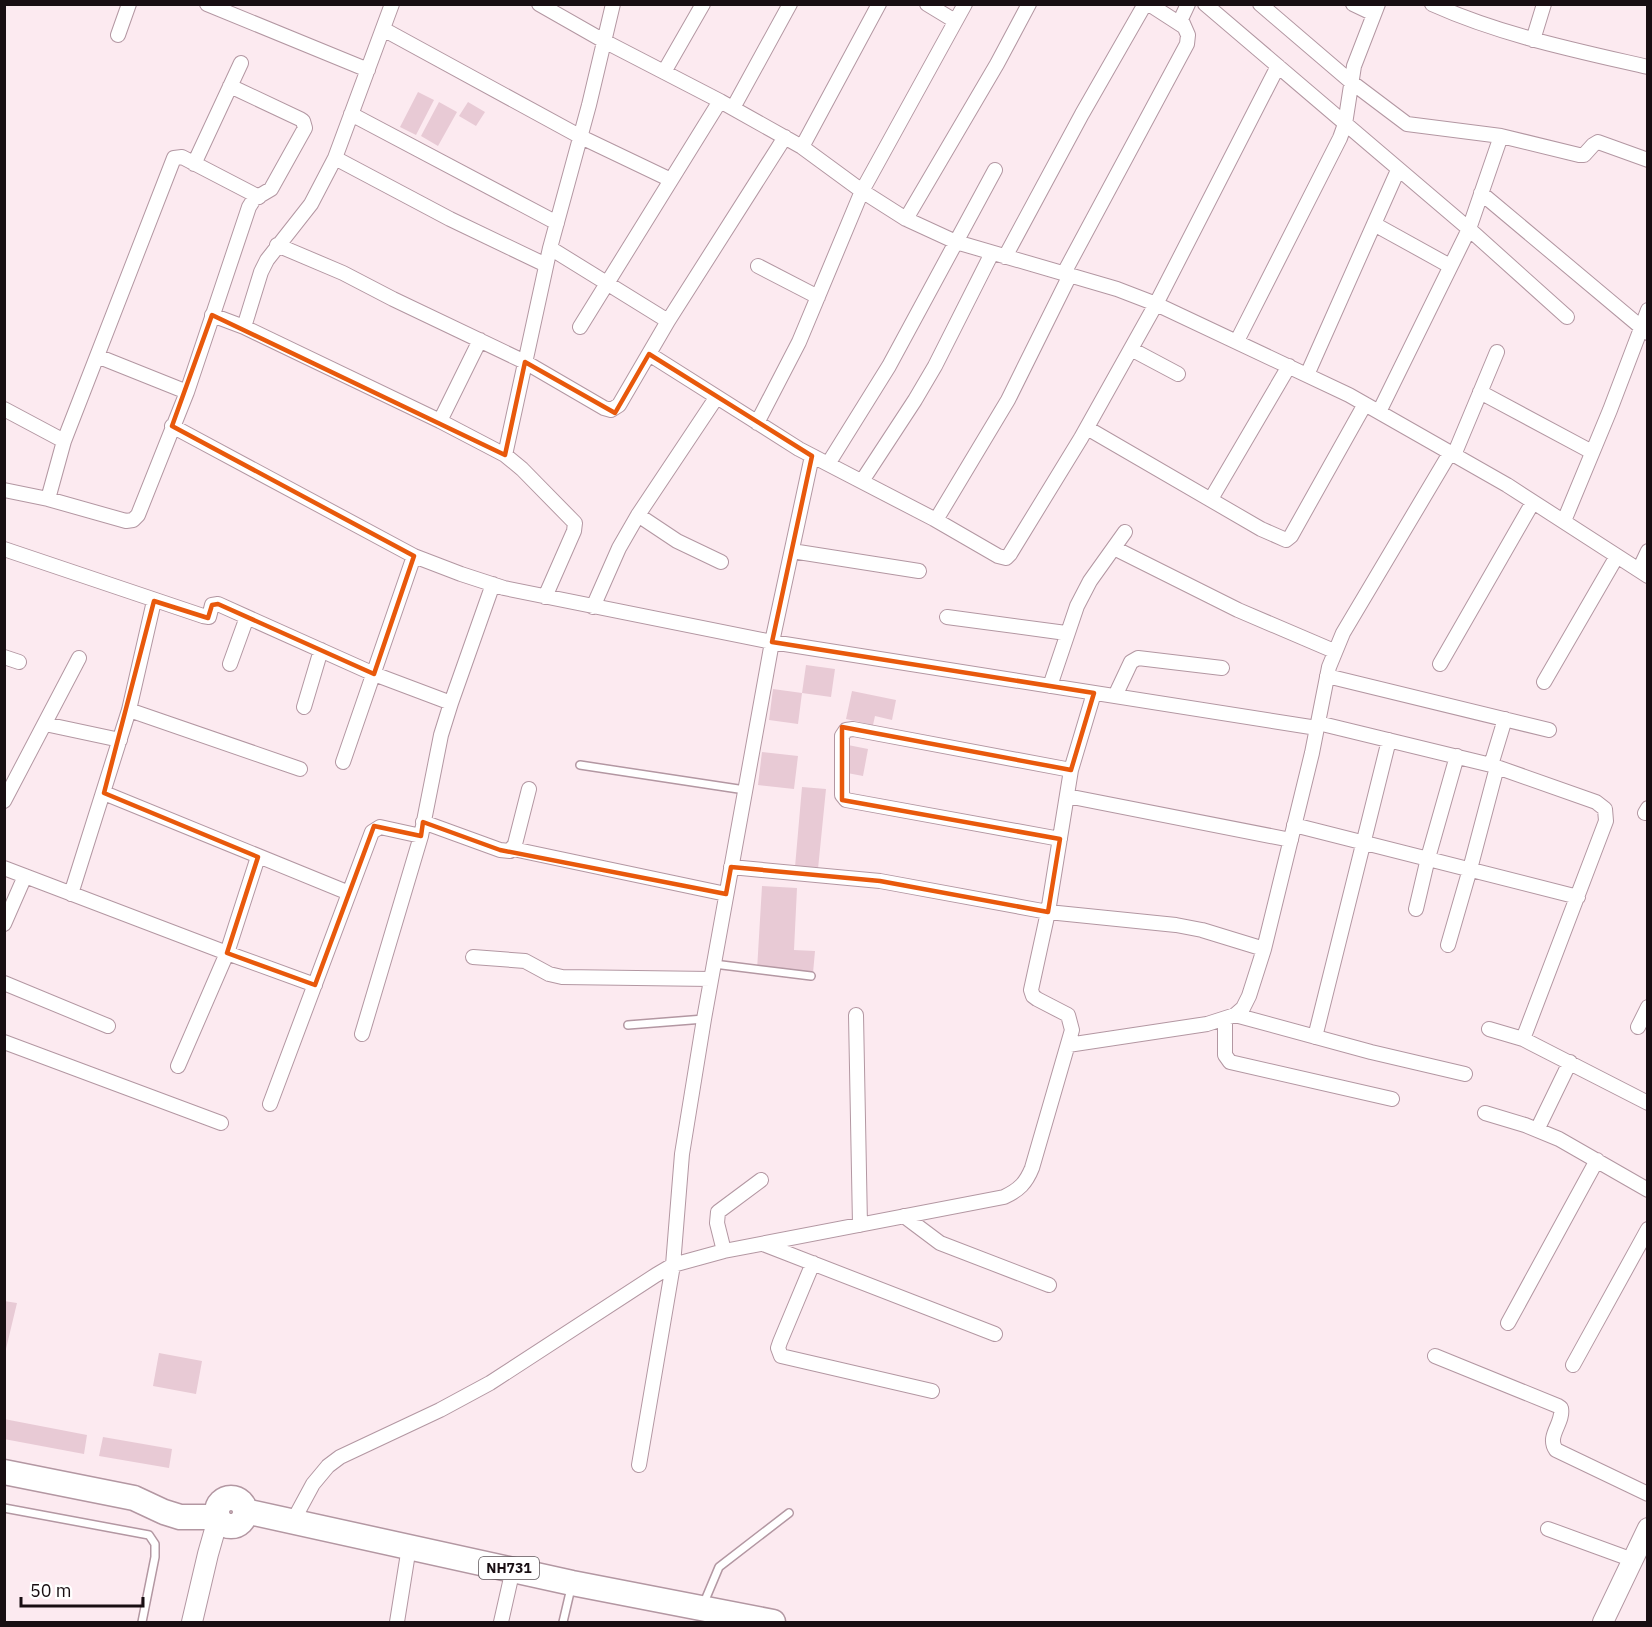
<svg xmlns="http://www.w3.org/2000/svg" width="1652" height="1627" viewBox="0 0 1652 1627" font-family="'IBM Plex Sans',sans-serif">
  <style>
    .building { fill: #e8cad5 }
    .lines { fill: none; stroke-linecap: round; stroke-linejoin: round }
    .lane-casing { stroke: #b397a2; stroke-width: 10 }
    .street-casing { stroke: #b397a2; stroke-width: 16 }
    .secondary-casing { stroke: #b397a2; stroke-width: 22 }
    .highway-casing { stroke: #b397a2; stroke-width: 27 }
    .lane { stroke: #fff; stroke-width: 7 }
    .street { stroke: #fff; stroke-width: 14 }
    .secondary { stroke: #fff; stroke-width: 20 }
    .highway { stroke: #fff; stroke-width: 24 }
    .marked { fill: none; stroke: #e8590c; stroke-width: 4.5; stroke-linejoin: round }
    .labels { text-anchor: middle; stroke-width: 4.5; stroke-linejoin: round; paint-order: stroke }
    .shield { fill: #fff; stroke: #5d5659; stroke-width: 1.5 }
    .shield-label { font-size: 14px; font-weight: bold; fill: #180e12 }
  </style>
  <rect width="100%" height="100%" fill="#fceaf0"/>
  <!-- building -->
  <path class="building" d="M 418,92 L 434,100 L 416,135 L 400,127 Z
    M 439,102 L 457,112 L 438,146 L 421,136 Z
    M 468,102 L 485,112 L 476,126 L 459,116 Z
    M 806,665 L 835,669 L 831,697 L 802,693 L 798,724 L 769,720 L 773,689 L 802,693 Z
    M 852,691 L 896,700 L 892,720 L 875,716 L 873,725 L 846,719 Z
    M 848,745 L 868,749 L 863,776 L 842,772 Z
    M 762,752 L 798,756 L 794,789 L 758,785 Z
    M 802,787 L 826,789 L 818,869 L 795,867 Z
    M 762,886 L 797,888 L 794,950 L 815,951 L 813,973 L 757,970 Z
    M 4,1301 L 17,1303 L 5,1353 L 4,1353 Z
    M 159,1353 L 202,1361 L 196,1394 L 153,1386 Z
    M 4,1419 L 87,1435 L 84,1454 L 4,1439 Z
    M 103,1437 L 172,1449 L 169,1468 L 99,1456 Z"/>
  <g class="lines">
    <!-- lane casing -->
    <g class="lane-casing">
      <path id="lane" d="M 580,765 L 745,790
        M 714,964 L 811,976
        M 628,1025 L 704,1019
        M 4,1508 L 149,1535 L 155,1544 L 155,1557 L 142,1622
        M 703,1605 L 719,1567 L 789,1513
        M 563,1622 L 571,1588"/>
    </g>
    <!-- street casing -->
    <g class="street-casing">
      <path id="street" d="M 207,4 L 368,70
        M 539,4 L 604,41 L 720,101 L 802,147 L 862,191 L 906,219 L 956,242 L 1117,289 L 1156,304 L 1349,395 L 1507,485 L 1648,576
        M 927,4 L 955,21
        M 1149,4 L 1183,26
        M 1205,4 L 1469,229 L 1567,317
        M 1260,4 L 1350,81 L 1407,124 L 1501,136 L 1579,155 L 1584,155 L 1593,145 L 1598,142 L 1648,160
        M 1353,4 L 1374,14
        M 1432,4 C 1501,35 1574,50 1648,67
        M 383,29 L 581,137 L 671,180
        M 118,35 L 129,4
        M 1533,40 L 1544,4
        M 664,72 L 703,4
        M 733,108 L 790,4
        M 351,114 L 557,223
        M 802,147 L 879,4
        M 335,158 L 450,219 L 546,265
        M 194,164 L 241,63
        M 1481,193 L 1648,333
        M 906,219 L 997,64 L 1029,4
        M 1374,224 L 1450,266
        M 277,245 L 343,273 L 393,299 L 525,362 L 604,408 L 611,410 L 619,405 L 668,321 L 785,137
        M 550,248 L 668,321
        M 1005,257 L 1082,114 L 1145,4
        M 758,266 L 818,297
        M 1064,273 L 1187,44 L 1188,35 L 1181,19 L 1188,4
        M 212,315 L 244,327 L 440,421 L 505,455 L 522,469 L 575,523 L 574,531 L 545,597
        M 244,327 L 261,272 L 267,260 L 311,204 L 335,158 L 392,4
        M 580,327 L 720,101
        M 1237,341 L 1340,138 L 1345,124 L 1354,66 L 1378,4
        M 1131,349 L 1178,374
        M 649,354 L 799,449 L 934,519 L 998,556 L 1006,558 L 1010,554 L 1081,438 L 1156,304 L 1278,66
        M 97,356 L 187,392
        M 1307,375 L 1398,170
        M 1480,392 L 1592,452
        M 4,409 L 64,441
        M 1379,412 L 1469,229 L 1501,136
        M 440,421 L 480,340
        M 757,423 L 799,342 L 862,191 L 965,4
        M 172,426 L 414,556 L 461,574 L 504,588 L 772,642 L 1317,728
        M 1087,428 L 1261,529 L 1286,540 L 1291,536 L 1365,404
        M 505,455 L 550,248 L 589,105 L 613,4
        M 1454,455 L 1497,352
        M 828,464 L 889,366 L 995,170
        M 862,481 L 915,400 L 935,366 L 992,253
        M 4,490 L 48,499 L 126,521 L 133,520 L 138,515 L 187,392 L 249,207 L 254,199 L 271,189 L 305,128 L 303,121 L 300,119 L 230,86
        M 48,499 L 64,441 L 174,158 L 182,157 L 259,197
        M 1211,499 L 1289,366
        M 638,515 L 677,541 L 721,562
        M 936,520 L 1008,400 L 1070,275
        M 1564,521 L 1610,410 L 1648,310
        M 1114,548 L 1238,610 L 1334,651
        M 4,549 L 203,616 L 209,617 L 212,605 L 218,604 L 374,674 L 451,703
        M 792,551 L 919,571
        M 1639,570 L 1648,551
        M 593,607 L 619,548 L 638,515 L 716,398
        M 947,617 L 1066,633
        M 4,657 L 19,662
        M 230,664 L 247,617
        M 1440,664 L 1533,502
        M 1327,676 L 1549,730
        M 1544,682 L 1617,556
        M 1050,686 L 1077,606 L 1090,581 L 1125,532
        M 1115,696 L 1131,662 L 1138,658 L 1222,668
        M 304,707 L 321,650
        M 129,710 L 300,769
        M 1318,723 L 1491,765 L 1596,802 L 1605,809 L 1606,821 L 1523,1039
        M 45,724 L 120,740
        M 343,762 L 414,556
        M 1491,765 L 1505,719
        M 104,793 L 349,893
        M 1067,796 L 1291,840
        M 4,801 L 79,658
        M 1645,813 L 1648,808
        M 423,822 L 500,850 L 510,851 L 515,844 L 529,789
        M 1294,825 L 1578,897
        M 1060,839 L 846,800 L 842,795 L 842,736 L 846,730 L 853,729 L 1071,770
        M 513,849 L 726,894
        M 731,867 L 880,881 L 1048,912 L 1176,925 L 1202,930 L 1264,949
        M 4,868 L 227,953 L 315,985
        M 71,894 L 129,710 L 154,601
        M 1416,909 L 1428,858 L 1457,756
        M 4,924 L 25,876
        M 1448,945 L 1470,869 L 1497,767
        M 473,957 L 525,961 L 549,974 L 562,977 L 711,979
        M 4,983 L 108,1026
        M 856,1015 L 860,1225
        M 1235,1015 L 1371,1052 L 1465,1074
        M 1225,1019 L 1225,1055 L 1230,1062 L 1392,1099
        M 1638,1027 L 1648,1007
        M 1489,1029 L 1523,1039 L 1648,1103
        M 362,1034 L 421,836 L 441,735 L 451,703 L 493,584
        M 1315,1037 L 1389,740
        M 4,1042 L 221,1123
        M 1068,1045 L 1207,1024 L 1235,1015 L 1243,1008 L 1249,996 L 1264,949 L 1312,753 L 1329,667 L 1343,633 L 1450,453
        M 178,1066 L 227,953 L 258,857
        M 270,1104 L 372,832 L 380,827 L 421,836
        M 1485,1113 L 1525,1125 L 1559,1139 L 1648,1190
        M 1537,1130 L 1570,1062
        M 904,1216 L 940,1243 L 1049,1285
        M 763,1244 L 995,1334
        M 724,1251 L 717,1223 L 718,1212 L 761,1180
        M 813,1263 L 780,1342 L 778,1348 L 781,1356 L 932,1391
        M 1508,1323 L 1597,1160
        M 1435,1356 L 1558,1406 L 1561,1408 C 1564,1423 1546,1436 1556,1450 L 1648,1494
        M 1573,1365 L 1648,1229
        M 639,1465 L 673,1265 L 682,1154 L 704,1019 L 772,642 L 812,456
        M 293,1521 L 313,1484 L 328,1466 L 340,1457 L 440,1410 L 490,1383 L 656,1275 L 673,1265 L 724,1251 L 1004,1197 C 1019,1190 1026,1183 1032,1168 L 1072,1030 L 1068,1015 L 1037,999 L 1033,996 L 1031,990 L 1048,912 L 1071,770 L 1094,693
        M 1548,1529 L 1633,1560
        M 397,1622 L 409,1547
        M 501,1622 L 513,1569"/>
    </g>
    <!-- secondary casing -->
    <g class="secondary-casing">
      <path id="secondary" d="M 192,1622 L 208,1554 L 218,1519
        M 1603,1622 L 1648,1528"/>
    </g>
    <!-- highway casing -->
    <g class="highway-casing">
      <path id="highway" d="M 4,1472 L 134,1498 L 164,1512 L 180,1517 L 217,1517
        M217 1512a14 14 0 1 1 28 0a14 14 0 1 1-28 0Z
        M 245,1511 L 572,1583 L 773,1622"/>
    </g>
    <!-- lane -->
    <use href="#lane" class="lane"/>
    <!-- street -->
    <use href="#street" class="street"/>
    <!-- secondary -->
    <use href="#secondary" class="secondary"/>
    <!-- highway -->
    <use href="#highway" class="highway"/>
  </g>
  <!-- marked area -->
  <path class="marked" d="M 212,315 L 505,455 L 525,362 L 615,413 L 649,354 L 812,456 L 772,642 L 1094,693 L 1071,770 L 842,727 L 842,800 L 1060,839 L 1048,912 L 880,881 L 731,867 L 726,894 L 500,850 L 423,822 L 421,836 L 374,826 L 315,985 L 227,953 L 258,857 L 104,793 L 154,601 L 208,618 L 212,605 L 218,604 L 374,674 L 414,556 L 172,426 Z"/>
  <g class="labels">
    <!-- shield labels -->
    <rect class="shield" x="479" y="1557" width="60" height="22" rx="4.5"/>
    <g class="shield-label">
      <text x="509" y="1573">NH731</text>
    </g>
  </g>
  <!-- border -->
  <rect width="1652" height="1627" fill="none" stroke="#180e12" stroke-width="12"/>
  <!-- scale -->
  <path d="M21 1597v9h122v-9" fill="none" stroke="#180e12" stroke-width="3"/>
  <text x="30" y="1597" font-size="18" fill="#180e12" stroke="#ffffff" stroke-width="4.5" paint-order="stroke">50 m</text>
</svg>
